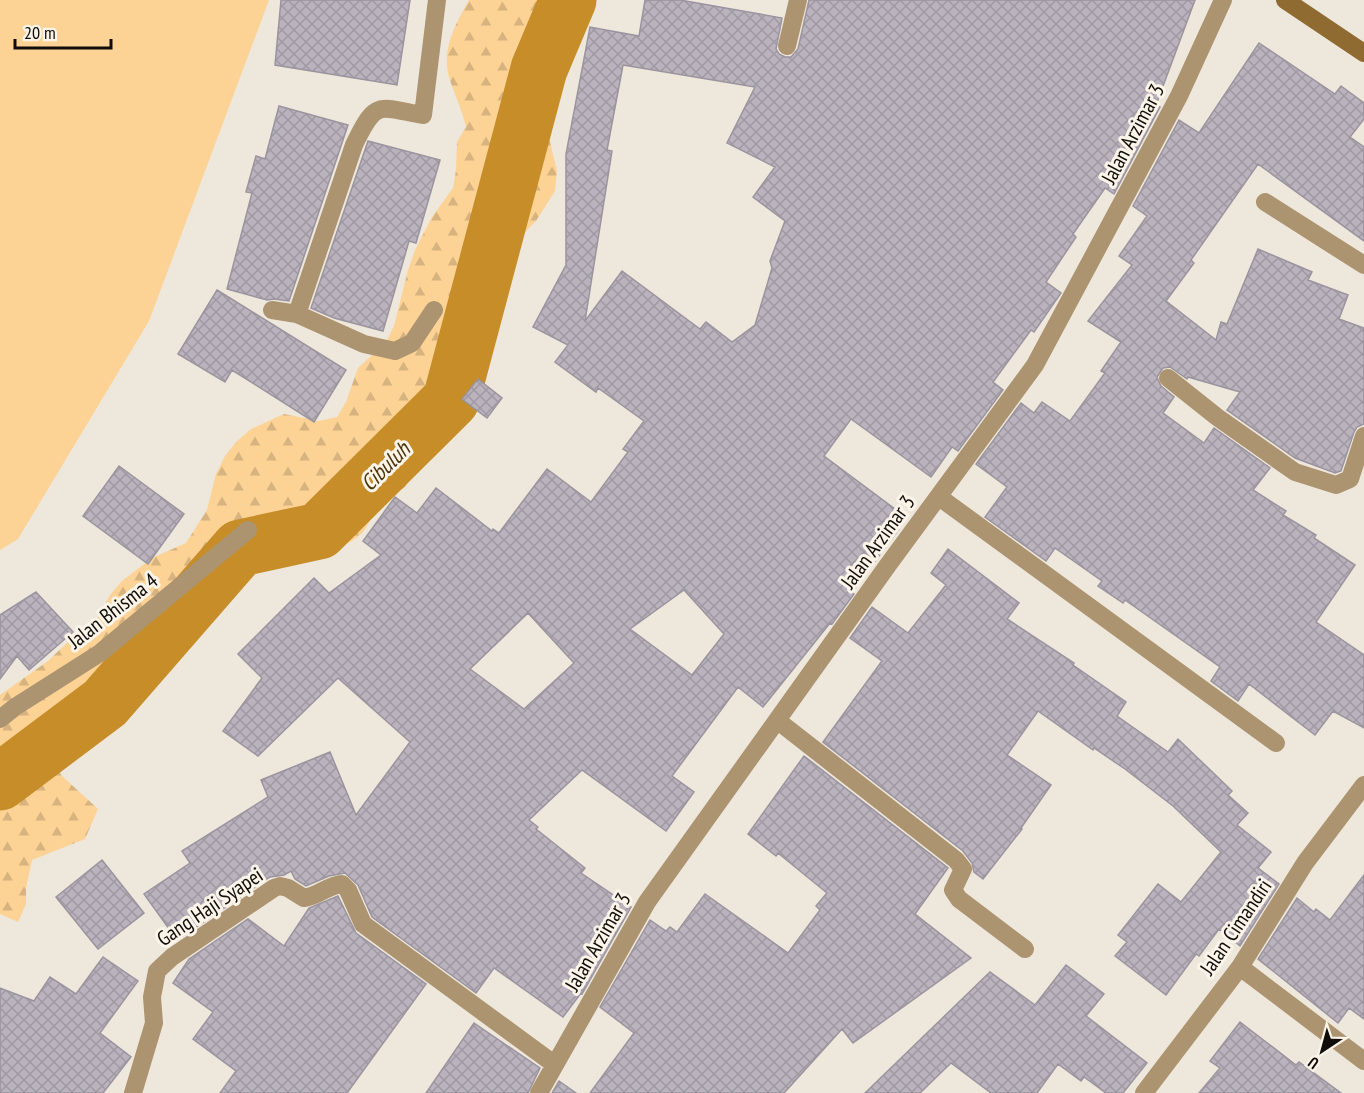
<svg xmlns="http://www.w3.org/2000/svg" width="1364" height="1093" viewBox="0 0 1364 1093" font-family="'PT Sans Narrow',sans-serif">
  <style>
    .grass { fill: #fcd295 }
    .forest { fill: url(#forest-firs) }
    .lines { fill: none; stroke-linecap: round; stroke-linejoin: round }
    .river { stroke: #c68d28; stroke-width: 57 }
    .building { fill: url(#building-cross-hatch); stroke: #9a949e; stroke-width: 1.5; fill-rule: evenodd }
    .street { stroke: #ad9470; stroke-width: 18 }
    .secondary { stroke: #906b31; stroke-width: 18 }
    .labels { text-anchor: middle; stroke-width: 6; stroke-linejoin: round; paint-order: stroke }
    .street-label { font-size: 21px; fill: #0f0c09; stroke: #fbf4e9 }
    .water-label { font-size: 22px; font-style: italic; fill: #4c340b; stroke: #fbf4e9 }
  </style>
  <defs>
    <pattern id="forest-firs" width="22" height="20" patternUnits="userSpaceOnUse" patternTransform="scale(1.5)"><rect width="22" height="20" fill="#fcd295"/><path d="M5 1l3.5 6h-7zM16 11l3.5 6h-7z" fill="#d7b37f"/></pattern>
    <pattern id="building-cross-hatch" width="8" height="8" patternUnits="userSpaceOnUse" patternTransform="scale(1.5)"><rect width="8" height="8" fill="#bab3be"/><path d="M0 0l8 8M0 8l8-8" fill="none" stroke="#9f99a2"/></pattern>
  </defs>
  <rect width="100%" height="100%" fill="#eee7dc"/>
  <!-- grass -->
  <path class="grass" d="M 0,0 L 269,0 L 149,321 L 18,539 L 0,550 Z"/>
  <!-- forest -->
  <path class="forest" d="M 469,0 L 573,0 L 573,4 L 561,37 L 557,71 L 546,125 L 557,171 L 555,191 L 536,221 L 513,244 L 508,282 L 501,298 L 479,327 L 467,361 L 453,415 L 435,446 L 405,487 L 374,508 C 368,532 358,539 336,549 L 312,520 L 264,525 L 241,553 L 213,576 L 201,582 L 166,608 L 142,633 L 161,661 L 129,677 L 106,695 L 69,696 L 38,739 L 53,752 L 61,775 L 98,809 L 85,839 L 32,860 L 26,888 L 26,904 L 18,922 L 0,914 L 0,695 L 48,661 L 77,633 L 95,622 L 110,595 L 122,581 L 152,558 L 186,543 L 207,510 L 216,474 L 225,456 L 236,442 L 251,429 L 284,414 L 319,421 L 337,417 L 346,402 L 358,368 L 386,342 L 394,326 L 408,270 L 415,250 L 432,217 L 453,188 L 456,170 L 457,142 L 466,127 C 462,109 454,94 449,77 C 441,49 456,23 469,0 Z"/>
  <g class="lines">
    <!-- river -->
    <path class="river" d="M 0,782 L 105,703 L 240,548 L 319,531 L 451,400 L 539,69 L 568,0"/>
  </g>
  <!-- building -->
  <path class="building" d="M 281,0 L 410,0 L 397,85 L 275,65 Z
    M 645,0 L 680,0 L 782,18 L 776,49 L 779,54 L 785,57 L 791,57 L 798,49 L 809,0 L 1195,0 L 1156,105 L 1160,107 L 1114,194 L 1105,188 L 1073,234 L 1076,237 L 1046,282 L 1061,293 L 1034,332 L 1031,330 L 993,382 L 1003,390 L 958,451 L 952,447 L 931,477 L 851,419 L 824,456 L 903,515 L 895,526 L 899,529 L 852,592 L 854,594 L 832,624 L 830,623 L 763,707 L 738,687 L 672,776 L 694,792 L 666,831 L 582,770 L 529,820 L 538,827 L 536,829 L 585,868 L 581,873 L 631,907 L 582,994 L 581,993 L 563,1017 L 494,968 L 476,993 L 372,917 L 358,885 L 345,873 L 329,876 L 306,886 L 295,879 L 291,871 L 284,875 L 270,877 L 177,940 L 144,894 L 190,863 L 182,851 L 268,797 L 261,780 L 330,752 L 356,815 L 410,742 L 338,678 L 258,756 L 223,731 L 262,678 L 238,654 L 314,578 L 329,593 L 381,555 L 363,541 L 395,497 L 417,513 L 436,488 L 492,531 L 493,529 L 499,533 L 547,469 L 591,502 L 628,452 L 623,449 L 644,421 L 598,388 L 596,392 L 555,362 L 568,345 L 533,327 L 566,265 L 566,154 L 590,27 L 639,36 ZM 623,65 L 755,87 L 727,143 L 775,167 L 753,197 L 785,221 L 770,261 L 772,268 L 755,325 L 732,342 L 706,322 L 700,329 L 622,271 L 585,321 L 612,151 L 607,150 ZM 684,590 L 724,634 L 692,675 L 630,629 ZM 528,613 L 574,663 L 524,709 L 470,669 Z
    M 1259,43 L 1335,94 L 1341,86 L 1364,103 L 1364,119 L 1350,137 L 1364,147 L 1364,241 L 1258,164 L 1191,260 L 1194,263 L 1166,301 L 1216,340 L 1221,322 L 1227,324 L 1258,249 L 1312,272 L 1308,280 L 1348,295 L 1339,319 L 1364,328 L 1364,424 L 1357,427 L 1354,432 L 1341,471 L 1335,473 L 1295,458 L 1227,410 L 1240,392 L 1188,377 L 1187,379 L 1170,367 L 1163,368 L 1157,377 L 1161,386 L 1174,397 L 1163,413 L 1204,443 L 1214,428 L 1270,468 L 1253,490 L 1286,511 L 1283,515 L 1316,535 L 1314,538 L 1355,565 L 1316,622 L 1364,655 L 1364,728 L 1333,711 L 1315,735 L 1249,684 L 1238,701 L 1211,681 L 1220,667 L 1125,600 L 1123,603 L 1098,586 L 1102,581 L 1055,548 L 1046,561 L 985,517 L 1007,487 L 976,464 L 1021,403 L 1034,413 L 1042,402 L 1070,421 L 1105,373 L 1101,371 L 1121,342 L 1088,321 L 1132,265 L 1119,256 L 1147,216 L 1133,206 L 1179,120 L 1199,133 Z
    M 279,106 L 348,125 L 289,301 L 274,299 L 267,300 L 227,289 L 252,193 L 246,192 L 256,156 L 265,159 Z
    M 368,141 L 440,160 L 416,243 L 409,241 L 383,331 L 334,318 L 311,308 Z
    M 217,290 L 346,370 L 314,422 L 232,370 L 225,382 L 178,354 Z
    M 478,379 L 502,398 L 487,418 L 462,399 Z
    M 119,466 L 184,514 L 148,564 L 83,516 Z
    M 948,549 L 1019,603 L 1007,619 L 1074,663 L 1073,665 L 1126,702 L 1117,716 L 1168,752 L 1178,739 L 1232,791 L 1228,795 L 1248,813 L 1237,825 L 1271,852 L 1258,868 L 1279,884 L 1240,946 L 1219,929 L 1199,956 L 1196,954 L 1166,995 L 1115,956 L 1127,942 L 1118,935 L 1158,884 L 1181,902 L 1221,852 L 1173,806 L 1125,769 L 1094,748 L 1093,750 L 1038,711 L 1007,755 L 1051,785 L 1021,828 L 1022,829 L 983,879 L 974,872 L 972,863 L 963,851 L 823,742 L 882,661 L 850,638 L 872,607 L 908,633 L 946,585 L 931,573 Z
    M 36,592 L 73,632 L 29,670 L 17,656 L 0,679 L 0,615 Z
    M 804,756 L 948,868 L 915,914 L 971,958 L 853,1043 L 842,1029 L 784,1093 L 590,1093 L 634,1033 L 600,1007 L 650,920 L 666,931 L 670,927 L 677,932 L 705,894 L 788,953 L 820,910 L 816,906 L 827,893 L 778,853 L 776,856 L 748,834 Z
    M 102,860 L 144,913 L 98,949 L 56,897 Z
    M 1364,875 L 1364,1019 L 1349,1008 L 1338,1023 L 1258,959 L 1297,898 L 1314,912 L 1316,909 L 1330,920 Z
    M 338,896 L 356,933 L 426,984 L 347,1093 L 220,1093 L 236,1071 L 193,1039 L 213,1012 L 173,983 L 189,959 L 248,919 L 284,946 L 309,908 Z
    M 103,957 L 138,981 L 100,1033 L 131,1057 L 103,1093 L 0,1093 L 0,988 L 34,1001 L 50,977 L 76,994 Z
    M 1066,965 L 1104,994 L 1086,1016 L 1147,1063 L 1123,1093 L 1106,1093 L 1084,1077 L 1081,1081 L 1058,1064 L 1037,1093 L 991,1093 L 951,1063 L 920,1093 L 865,1093 L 990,972 L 1035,1005 Z
    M 1240,1022 L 1296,1065 L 1299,1062 L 1341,1093 L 1199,1093 L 1220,1068 L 1210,1061 Z
    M 474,1023 L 540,1068 L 528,1093 L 426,1093 Z
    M 559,1081 L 576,1093 L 552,1093 Z"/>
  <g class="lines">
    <!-- street -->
    <path class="street" d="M 787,46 L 798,0
      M 1265,202 L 1364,265
      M 272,310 L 297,314 L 364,344 L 395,351 L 412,343 L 434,310
      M 297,314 L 354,145 C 376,99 378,107 423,115 L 437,0
      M 1168,378 L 1217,417 L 1295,472 L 1336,485 L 1350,479 L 1364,436
      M 939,497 L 1276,743
      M 0,719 L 15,707 L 100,653 L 248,530
      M 778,721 L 956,860 L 963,869 L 953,890 L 959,899 L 1025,949
      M 1240,967 L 1364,1061
      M 133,1093 L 154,1023 L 152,997 L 157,971 L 172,957 L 274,888 L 280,886 L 288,888 L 304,898 C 319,896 328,885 342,884 L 348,890 L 363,924 L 554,1064
      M 539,1093 L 647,902 L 888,565 L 1035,365 L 1179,96 L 1223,0
      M 1144,1093 L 1240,967 L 1305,863 L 1364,785"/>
    <!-- secondary -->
    <path class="secondary" d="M 1285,0 L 1364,53"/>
  </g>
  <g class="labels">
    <!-- street labels -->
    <g class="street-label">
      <text transform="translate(1133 134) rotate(-62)" y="7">Jalan Arzimar 3</text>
      <text transform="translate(878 542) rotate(-54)" y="7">Jalan Arzimar 3</text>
      <text transform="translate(113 611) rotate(-38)" y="7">Jalan Bhisma 4</text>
      <text transform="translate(210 907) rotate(-34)" y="7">Gang Haji Syapei</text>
      <text transform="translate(1236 927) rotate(-56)" y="7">Jalan Cimandiri</text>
      <text transform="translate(598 942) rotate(-60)" y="7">Jalan Arzimar 3</text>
    </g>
    <!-- water labels -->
    <g class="water-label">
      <text transform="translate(385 466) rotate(-45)" y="8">Cibuluh</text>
    </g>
  </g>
  <!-- north arrow -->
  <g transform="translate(1322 1051) rotate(216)" stroke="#fbf4e9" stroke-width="4.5" paint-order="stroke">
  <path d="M0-4.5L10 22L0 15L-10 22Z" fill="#0f0c09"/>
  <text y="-9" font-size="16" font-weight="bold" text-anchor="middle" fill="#0f0c09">U</text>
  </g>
  <!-- scale -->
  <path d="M15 39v9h96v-9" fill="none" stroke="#0f0c09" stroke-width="3"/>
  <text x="24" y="39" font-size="18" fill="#0f0c09" stroke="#fbf4e9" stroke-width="4.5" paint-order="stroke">20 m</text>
</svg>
